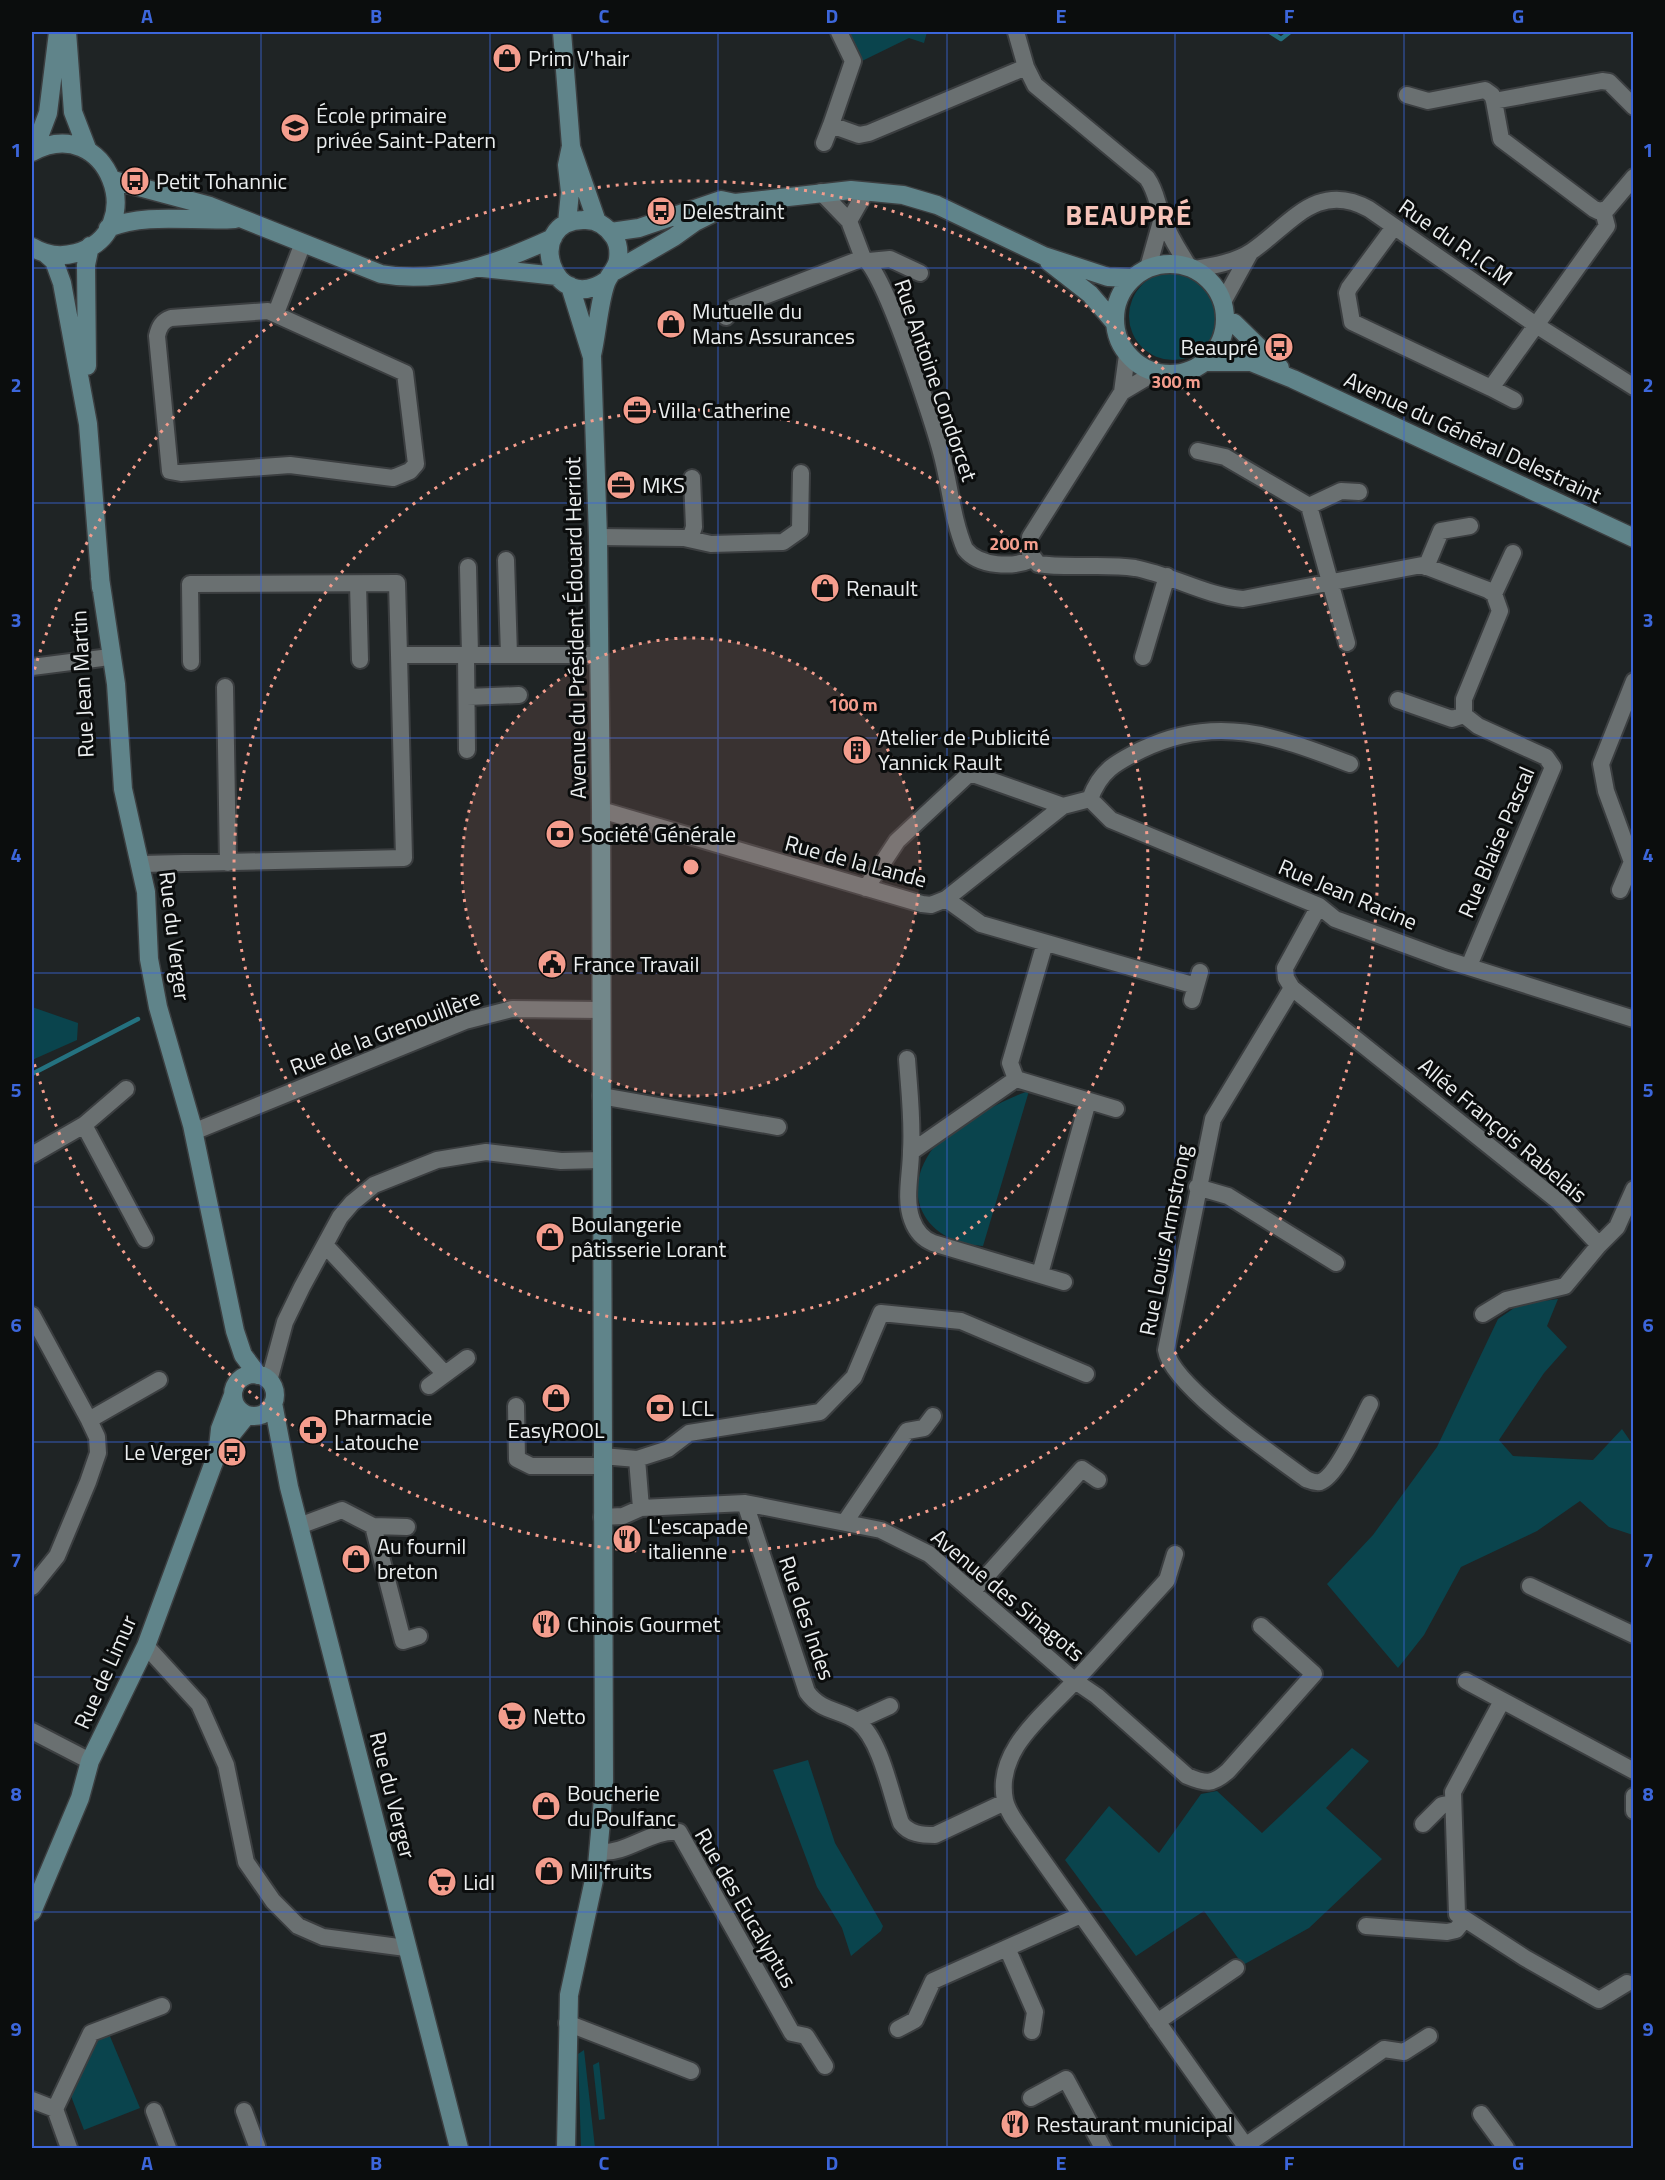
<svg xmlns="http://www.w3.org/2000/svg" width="1665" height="2180" viewBox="0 0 1665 2180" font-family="'Titillium Web',sans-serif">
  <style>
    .green { fill: #0a444d }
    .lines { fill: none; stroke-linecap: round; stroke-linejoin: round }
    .stream { stroke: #247280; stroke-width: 4.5 }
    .street-casing { stroke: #3b3e40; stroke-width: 20 }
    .secondary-casing { stroke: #3b3e40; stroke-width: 21 }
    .street { stroke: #6a7071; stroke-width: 16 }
    .secondary { stroke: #60848a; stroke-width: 18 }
    .grid { fill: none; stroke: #3c66db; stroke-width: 1.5; stroke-opacity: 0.55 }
    .ring { fill: none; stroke: #f49d8d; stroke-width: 3; stroke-dasharray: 3 6 }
    .labels { text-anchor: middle; stroke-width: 6; stroke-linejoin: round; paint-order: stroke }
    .poi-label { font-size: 22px; fill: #ebeeef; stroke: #0b0d0d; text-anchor: start }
    .street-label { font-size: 22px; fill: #ebeeef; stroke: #0b0d0d }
    .district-label { font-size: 28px; font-weight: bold; letter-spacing: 1.5px; fill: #f6c3b9; stroke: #0b0d0d }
    .centre { fill: #f49d8d; stroke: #0b0d0d; stroke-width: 3 }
    .ring-label { font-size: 18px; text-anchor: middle; font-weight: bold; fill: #f49d8d; stroke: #0b0d0d; stroke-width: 6; stroke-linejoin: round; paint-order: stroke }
    .neatline { fill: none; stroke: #3c66db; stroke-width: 2 }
    .grid-label { font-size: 20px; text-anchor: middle; font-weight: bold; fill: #3c66db }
  </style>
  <rect width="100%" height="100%" fill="#1f2425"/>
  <!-- green -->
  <path class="green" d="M 846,32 L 927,32 L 924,43 L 909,38 L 862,61 Z
    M1129 316a44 44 0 1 1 88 0a44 44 0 1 1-88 0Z
    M 32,1007 L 78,1023 L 77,1040 L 32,1060 Z
    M 1029,1091 L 983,1246 C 975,1245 964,1245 956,1241 C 914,1224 906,1183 934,1147 C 947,1130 1007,1097 1029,1091 Z
    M 1558,1299 L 1547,1326 L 1567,1347 L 1544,1373 L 1499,1440 L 1513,1456 L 1593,1460 L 1622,1429 L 1633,1445 L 1633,1535 L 1609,1527 L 1580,1501 L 1537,1531 L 1461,1567 L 1424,1635 L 1398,1668 L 1327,1584 L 1373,1535 L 1437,1447 L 1498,1319 L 1520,1304 Z
    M 1352,1748 L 1369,1761 L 1326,1808 L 1382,1859 L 1309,1928 L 1243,1965 L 1204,1911 L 1136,1956 L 1065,1860 L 1109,1806 L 1159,1853 L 1201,1794 L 1217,1791 L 1262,1833 Z
    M 808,1760 L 835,1843 L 883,1926 L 881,1931 L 851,1956 L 842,1928 L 817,1887 L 773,1770 Z
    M 109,2034 L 140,2108 L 84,2130 L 71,2096 L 71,2087 L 93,2040 Z
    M 584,2050 L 595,2148 L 581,2148 L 578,2054 Z
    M 599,2062 L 605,2119 L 599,2120 L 593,2065 Z"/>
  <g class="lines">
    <!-- stream -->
    <path class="stream" d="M 1270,32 L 1281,39 L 1290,32
      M 32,1074 L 138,1019"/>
    <!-- street casing -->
    <g class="street-casing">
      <path id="street" d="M 839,32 L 853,61 L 831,125 L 859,135 L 869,133 L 1026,67
        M 1016,32 L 1026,67 L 1035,85 L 1147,178 C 1157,192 1157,206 1164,221 C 1170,238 1180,252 1189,267
        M 1407,95 L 1428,101 L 1485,90 L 1492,95 L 1494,101
        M 1634,107 L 1609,82 L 1602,81 L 1494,101 L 1501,139 L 1594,209 L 1598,211 L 1607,209 L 1634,177
        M 824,143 L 831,125
        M 849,221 L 866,191
        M 1394,227 L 1349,288 L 1347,293 L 1352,322 L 1491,388 L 1607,226 L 1603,211
        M 863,258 C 883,266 933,422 941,452 C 950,484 952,519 965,549 C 979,567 1013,568 1033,559
        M 869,261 L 890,259 L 920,273
        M 1148,268 L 1162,218
        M 1195,269 C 1213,266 1236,262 1252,251 C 1290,225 1317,180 1369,209 L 1536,325 L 1634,387
        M 1223,302 L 1250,253
        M 268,311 L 405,373 L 416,464 L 410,471 L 393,478 L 290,465 L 181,473 L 170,471 L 157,336 C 159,327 162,321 171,318 Z
        M 276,313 L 303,243
        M 726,317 L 733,308 L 863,258 L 849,221 L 821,192
        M 1154,373 L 1122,392 L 1030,537 L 1030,553 L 1038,564 C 1070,569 1103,563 1135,568 C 1172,575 1206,596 1243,599 L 1422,565 L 1488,590 L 1494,594 L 1500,611 L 1464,699 L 1464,715 L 1478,726 L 1546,757 L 1553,767 L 1469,966
        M 1491,388 L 1514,400
        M 1122,392 L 1127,355
        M 1198,451 L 1225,457 L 1309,506 L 1347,643
        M 1309,506 L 1341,491 L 1359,492
        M 598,537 L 684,538 L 711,544 L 783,542 L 800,530 L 801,473
        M 690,539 L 694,527 L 692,478
        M 506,560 L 509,655
        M 468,567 L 470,655
        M 1426,567 L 1441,531 L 1470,526
        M 358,584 L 360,660
        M 1494,594 L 1513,553
        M 466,655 L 467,750
        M 1143,657 L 1167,576
        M 191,662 L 190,584 L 397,583 L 399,655
        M 32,667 L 102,658
        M 225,687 L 228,863
        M 467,697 L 519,695
        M 1398,700 L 1452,719 L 1464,715
        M 1090,799 L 1111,820 L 1319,906 L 1335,919 L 1447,960 L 1634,1019
        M 1090,799 C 1100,771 1115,763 1141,750 C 1217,713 1276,736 1350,764
        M 601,810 L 922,904 L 931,905 L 946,899 L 981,924 L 1196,986
        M 141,864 L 404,858 L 399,655 L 600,655
        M 866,888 L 897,841 L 970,773 L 1063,806
        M 1620,890 L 1632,862 L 1606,791 L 1601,764 L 1634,681
        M 946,899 L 1063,806 L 1090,799
        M 1319,906 L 1285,968 L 1286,978 L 1292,988 L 1213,1119 L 1166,1350 C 1171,1385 1276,1457 1306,1479 C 1311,1481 1314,1483 1320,1482 C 1337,1477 1361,1421 1370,1404
        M 1292,988 L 1558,1201 L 1599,1245 L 1565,1286 L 1506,1300 L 1483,1314
        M 1192,1000 L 1200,972
        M 907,1059 C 909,1089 913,1120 911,1151 C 911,1173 904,1199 912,1220 C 916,1231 923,1239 933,1243 L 1064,1282
        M 1016,1079 L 1010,1063 L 1045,943
        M 1016,1079 L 1116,1109
        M 601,1096 L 778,1127
        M 84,1125 L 145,1239
        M 193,1132 L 465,1021 L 512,1009 L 600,1010
        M 911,1152 L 1016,1079
        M 32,1155 L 84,1125 L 126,1089
        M 1197,1187 L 1228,1196 L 1336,1263
        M 325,1245 L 445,1374
        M 1599,1245 L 1617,1227 L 1634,1189
        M 1040,1274 L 1088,1101
        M 32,1315 L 89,1420 L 159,1380
        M 269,1381 L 285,1322 L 302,1287 L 340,1217 L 352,1203 L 374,1185 L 437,1160 L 486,1152 L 561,1161 L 601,1160
        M 429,1386 L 467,1358
        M 516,1406 L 517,1459 L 531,1466 L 602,1466
        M 602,1456 L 637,1459 L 668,1449 L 689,1433 L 820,1412 L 854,1377 L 881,1313 L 961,1321 L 1086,1374
        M 637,1459 L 641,1508
        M 745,1503 L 807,1692 C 822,1713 841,1709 858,1722 C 881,1740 891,1795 901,1823 C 909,1834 922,1835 935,1835 L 1005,1802
        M 602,1517 L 623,1516 L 641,1508 L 745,1503 L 881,1530 L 929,1554 L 1075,1681 C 1044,1715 995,1750 1005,1800 C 1008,1814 1019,1826 1026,1837 L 1247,2148
        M 845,1522 L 907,1431 L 924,1428 L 933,1416
        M 299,1526 L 342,1510 L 373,1526 L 407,1527
        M 373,1526 L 403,1641 L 419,1636
        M 1175,1554 L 1167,1580 L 1075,1681 L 1097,1696 L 1187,1776 C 1206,1784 1212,1785 1228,1771 L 1314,1674 L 1261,1626
        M 1530,1586 L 1634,1635
        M 32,1587 L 57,1556 L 88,1482 L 98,1453 L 97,1437 L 89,1420
        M 974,1590 L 1082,1469 L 1098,1480
        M 146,1646 L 199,1704 L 226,1765 L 246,1862 L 273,1901 L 298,1926 L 323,1937 L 406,1948
        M 1466,1681 L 1634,1771
        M 1502,1701 L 1453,1792 L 1457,1914 L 1525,1958 L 1599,2000 L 1627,1983
        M 857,1721 L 890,1706
        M 32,1731 L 90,1761
        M 1634,1796 L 1634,1811
        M 1423,1824 L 1442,1805 L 1453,1803
        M 600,1852 C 628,1854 651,1829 679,1832 L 792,2033 L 806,2036 L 825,2066
        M 1366,1926 L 1447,1932 L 1456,1930 L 1464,1920
        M 1007,1948 L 1035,2012 L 1032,2031
        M 1157,2022 L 1236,1968
        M 567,2023 L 691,2071
        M 898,2029 L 915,2020 L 933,1981 L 1081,1915
        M 1031,2098 L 1066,2079 L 1103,2148
        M 32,2100 L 55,2109 L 69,2148
        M 55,2109 L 91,2033 L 162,2006
        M 154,2111 L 168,2148
        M 244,2111 L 257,2146
        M 1481,2114 L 1506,2148
        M 1245,2146 L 1384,2049 L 1404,2052 L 1429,2036"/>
    </g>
    <!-- secondary casing -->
    <g class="secondary-casing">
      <path id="secondary" d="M 67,32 L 73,112 L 88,151
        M 562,32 L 571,146 L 567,165 L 570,192 L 567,223
        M 571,147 L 597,222
        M 34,150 L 48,113 L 58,32
        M 32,152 C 108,111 152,232 76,253 C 61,257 45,255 32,247
        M 113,180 L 210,206 L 381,274 C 441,285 499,263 553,238
        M 108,228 C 148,212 193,222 235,219
        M 611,232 L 639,228 L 721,200 L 735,203 L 851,190 L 903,195 L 937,205 L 1044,256 L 1108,277 L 1132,278
        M 45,253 L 54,261 L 62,283 L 88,424 L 101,588
        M 1049,262 L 1090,294 L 1114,322
        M1115 319a55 55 0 1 1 110 0a55 55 0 1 1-110 0Z
        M 483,268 L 557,276
        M 615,271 L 674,237 L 695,222 L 725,207
        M 1225,319 L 1234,323 L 1280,368
        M 592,355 C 597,334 599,302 606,283 C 609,274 617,269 618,259 C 619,251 618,243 614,237 C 607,226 596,219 583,220 C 523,221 552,319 607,280
        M 1205,362 L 1251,362 L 1293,379 L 1634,538
        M 87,366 L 86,265 L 90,246
        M 100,578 L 116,684 L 123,789 L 146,892 L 149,959 L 158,1007 L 192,1125 L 235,1331 L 243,1355 L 258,1375
        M233 1395a21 21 0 1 1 42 0a21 21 0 1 1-42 0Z
        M 273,1403 L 289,1487 L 459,2148
        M 218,1448 L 220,1429 L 233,1395
        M 32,1912 L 80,1798 L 90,1761 L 146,1646 L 218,1451 L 247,1415
        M 566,2148 L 569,1995 L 597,1866 L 604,1787 L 601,810 L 598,537 L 592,357 L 570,286"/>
    </g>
    <!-- street -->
    <use href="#street" class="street"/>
    <!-- secondary -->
    <use href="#secondary" class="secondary"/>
  </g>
  <!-- grid -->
  <path class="grid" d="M 261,32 L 261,2148M 490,32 L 490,2148M 718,32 L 718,2148M 947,32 L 947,2148M 1175,32 L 1175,2148M 1404,32 L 1404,2148M 32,268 L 1634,268M 32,503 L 1634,503M 32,738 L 1634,738M 32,973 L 1634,973M 32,1207 L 1634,1207M 32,1442 L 1634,1442M 32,1677 L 1634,1677M 32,1912 L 1634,1912"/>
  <!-- distance rings -->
  <circle cx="691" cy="867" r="229" fill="#f49d8d" fill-opacity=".12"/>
  <g class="ring">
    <circle cx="691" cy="867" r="229"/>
    <circle cx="691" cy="867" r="457"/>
    <path d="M32 678A686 686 0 1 1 32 1056"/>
  </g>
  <!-- icons -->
  <defs>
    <g id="shop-disc" transform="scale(1.5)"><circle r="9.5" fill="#f49d8d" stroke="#0b0d0d"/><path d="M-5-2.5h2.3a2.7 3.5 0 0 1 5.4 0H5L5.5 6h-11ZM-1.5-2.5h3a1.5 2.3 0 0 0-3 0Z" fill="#111"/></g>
    <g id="school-disc" transform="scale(1.5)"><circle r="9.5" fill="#f49d8d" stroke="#0b0d0d"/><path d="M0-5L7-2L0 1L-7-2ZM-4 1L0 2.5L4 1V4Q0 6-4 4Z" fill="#111"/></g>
    <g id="bus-disc" transform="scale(1.5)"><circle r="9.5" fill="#f49d8d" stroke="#0b0d0d"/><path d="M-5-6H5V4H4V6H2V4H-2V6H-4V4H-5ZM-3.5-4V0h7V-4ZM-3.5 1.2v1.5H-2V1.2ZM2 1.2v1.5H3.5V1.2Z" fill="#111"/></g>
    <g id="office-disc" transform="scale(1.5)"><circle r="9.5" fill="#f49d8d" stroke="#0b0d0d"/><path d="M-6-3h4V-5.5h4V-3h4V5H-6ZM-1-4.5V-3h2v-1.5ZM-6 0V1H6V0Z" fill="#111"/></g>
    <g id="building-disc" transform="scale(1.5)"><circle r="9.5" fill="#f49d8d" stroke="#0b0d0d"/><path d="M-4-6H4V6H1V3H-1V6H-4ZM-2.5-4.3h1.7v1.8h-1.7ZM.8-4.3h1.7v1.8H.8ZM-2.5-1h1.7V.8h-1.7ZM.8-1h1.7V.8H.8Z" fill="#111"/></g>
    <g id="bank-disc" transform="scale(1.5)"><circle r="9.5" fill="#f49d8d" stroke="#0b0d0d"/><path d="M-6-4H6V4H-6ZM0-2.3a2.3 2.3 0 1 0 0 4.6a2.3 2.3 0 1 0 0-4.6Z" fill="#111"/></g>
    <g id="civic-disc" transform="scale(1.5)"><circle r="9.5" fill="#f49d8d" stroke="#0b0d0d"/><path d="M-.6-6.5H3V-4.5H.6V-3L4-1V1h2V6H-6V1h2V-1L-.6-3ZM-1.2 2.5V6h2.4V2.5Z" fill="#111"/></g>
    <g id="pharmacy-disc" transform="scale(1.5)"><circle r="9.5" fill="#f49d8d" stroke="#0b0d0d"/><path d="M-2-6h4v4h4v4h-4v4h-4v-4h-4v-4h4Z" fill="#111"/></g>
    <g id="restaurant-disc" transform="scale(1.5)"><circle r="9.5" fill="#f49d8d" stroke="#0b0d0d"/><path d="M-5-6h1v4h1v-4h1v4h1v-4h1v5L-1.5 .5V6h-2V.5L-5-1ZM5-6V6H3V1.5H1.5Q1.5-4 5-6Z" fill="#111"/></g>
    <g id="supermarket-disc" transform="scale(1.5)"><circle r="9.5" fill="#f49d8d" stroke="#0b0d0d"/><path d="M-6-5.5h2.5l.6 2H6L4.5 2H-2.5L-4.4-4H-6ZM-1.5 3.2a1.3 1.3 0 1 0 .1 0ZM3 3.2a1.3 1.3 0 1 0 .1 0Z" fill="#111"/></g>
  </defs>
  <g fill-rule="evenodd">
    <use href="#shop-disc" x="507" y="58"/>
    <use href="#school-disc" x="295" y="128"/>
    <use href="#bus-disc" x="135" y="181"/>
    <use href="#bus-disc" x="661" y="211"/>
    <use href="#shop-disc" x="671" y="324"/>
    <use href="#bus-disc" x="1279" y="347"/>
    <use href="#office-disc" x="637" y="410"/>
    <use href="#office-disc" x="621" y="485"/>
    <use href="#shop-disc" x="825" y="588"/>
    <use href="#building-disc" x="857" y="750"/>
    <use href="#bank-disc" x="560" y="834"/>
    <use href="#civic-disc" x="552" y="964"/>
    <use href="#shop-disc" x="550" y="1237"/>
    <use href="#shop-disc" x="556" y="1398"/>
    <use href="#bank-disc" x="660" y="1408"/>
    <use href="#pharmacy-disc" x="313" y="1430"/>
    <use href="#bus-disc" x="232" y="1452"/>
    <use href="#restaurant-disc" x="627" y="1539"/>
    <use href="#shop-disc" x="356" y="1559"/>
    <use href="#restaurant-disc" x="546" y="1624"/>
    <use href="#supermarket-disc" x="512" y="1716"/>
    <use href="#shop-disc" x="546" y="1806"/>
    <use href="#shop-disc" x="549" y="1871"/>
    <use href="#supermarket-disc" x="442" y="1882"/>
    <use href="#restaurant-disc" x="1015" y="2124"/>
  </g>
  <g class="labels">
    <!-- poi labels -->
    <g class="poi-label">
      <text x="528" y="66">Prim V'hair</text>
      <text x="316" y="123">École primaire<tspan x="316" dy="25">privée Saint-Patern</tspan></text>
      <text x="156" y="189">Petit Tohannic</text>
      <text x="682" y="219">Delestraint</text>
      <text x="692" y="319">Mutuelle du<tspan x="692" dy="25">Mans Assurances</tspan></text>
      <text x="1258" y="355" text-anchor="end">Beaupré</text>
      <text x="658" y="418">Villa Catherine</text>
      <text x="642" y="493">MKS</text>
      <text x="846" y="596">Renault</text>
      <text x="878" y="745">Atelier de Publicité<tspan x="878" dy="25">Yannick Rault</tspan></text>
      <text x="581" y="842">Société Générale</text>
      <text x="573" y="972">France Travail</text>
      <text x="571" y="1232">Boulangerie<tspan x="571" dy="25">pâtisserie Lorant</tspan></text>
      <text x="681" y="1416">LCL</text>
      <text x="334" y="1425">Pharmacie<tspan x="334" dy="25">Latouche</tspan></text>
      <text x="556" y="1438" text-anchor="middle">EasyROOL</text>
      <text x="211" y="1460" text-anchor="end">Le Verger</text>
      <text x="648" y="1534">L'escapade<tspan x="648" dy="25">italienne</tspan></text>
      <text x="377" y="1554">Au fournil<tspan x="377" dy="25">breton</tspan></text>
      <text x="567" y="1632">Chinois Gourmet</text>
      <text x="533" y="1724">Netto</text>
      <text x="567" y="1801">Boucherie<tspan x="567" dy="25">du Poulfanc</tspan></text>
      <text x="570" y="1879">Mil'fruits</text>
      <text x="463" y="1890">Lidl</text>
      <text x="1036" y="2132">Restaurant municipal</text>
    </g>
    <!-- street labels -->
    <g class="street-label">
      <text transform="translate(1456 242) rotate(35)" y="8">Rue du R.I.C.M</text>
      <text transform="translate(936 380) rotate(71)" y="8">Rue Antoine Condorcet</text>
      <text transform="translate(1473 437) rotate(25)" y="8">Avenue du Général Delestraint</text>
      <text transform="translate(575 628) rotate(-91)" y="8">Avenue du Président Édouard Herriot</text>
      <text transform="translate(82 684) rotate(-93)" y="8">Rue Jean Martin</text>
      <text transform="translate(1496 842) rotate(-67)" y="8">Rue Blaise Pascal</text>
      <text transform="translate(856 861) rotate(15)" y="8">Rue de la Lande</text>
      <text transform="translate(1348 894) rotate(23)" y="8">Rue Jean Racine</text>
      <text transform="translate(175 936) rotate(83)" y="8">Rue du Verger</text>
      <text transform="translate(385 1032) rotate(-21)" y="8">Rue de la Grenouillère</text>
      <text transform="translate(1503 1130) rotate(40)" y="8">Allée François Rabelais</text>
      <text transform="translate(1165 1240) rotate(-79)" y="8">Rue Louis Armstrong</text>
      <text transform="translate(1008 1595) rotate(40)" y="8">Avenue des Sinagots</text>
      <text transform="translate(807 1618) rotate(71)" y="8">Rue des Indes</text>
      <text transform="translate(105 1672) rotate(-66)" y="8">Rue de Limur</text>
      <text transform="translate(393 1795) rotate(76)" y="8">Rue du Verger</text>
      <text transform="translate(746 1908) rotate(60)" y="8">Rue des Eucalyptus</text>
    </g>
    <!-- district labels -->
    <g class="district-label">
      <text x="1129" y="225">BEAUPRÉ</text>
    </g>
  </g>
  <circle cx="691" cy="867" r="9" class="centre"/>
  <g class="ring-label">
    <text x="1176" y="388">300 m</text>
    <text x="1014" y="550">200 m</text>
    <text x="853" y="711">100 m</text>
  </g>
  <!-- border -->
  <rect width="1665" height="2180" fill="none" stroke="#0b0d0d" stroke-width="66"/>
  <rect x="33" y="33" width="1599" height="2114" class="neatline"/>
  <g class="grid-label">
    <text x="147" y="23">A</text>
    <text x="376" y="23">B</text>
    <text x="604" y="23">C</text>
    <text x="832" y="23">D</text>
    <text x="1061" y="23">E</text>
    <text x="1289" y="23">F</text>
    <text x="1518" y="23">G</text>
    <text x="16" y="157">1</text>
    <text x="1648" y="157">1</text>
    <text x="16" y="392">2</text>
    <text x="1648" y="392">2</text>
    <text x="16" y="627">3</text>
    <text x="1648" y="627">3</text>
    <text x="16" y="862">4</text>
    <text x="1648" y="862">4</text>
    <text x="16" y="1097">5</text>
    <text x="1648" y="1097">5</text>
    <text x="16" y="1332">6</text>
    <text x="1648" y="1332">6</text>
    <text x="16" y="1567">7</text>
    <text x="1648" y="1567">7</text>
    <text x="16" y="1801">8</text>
    <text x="1648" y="1801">8</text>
    <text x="16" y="2036">9</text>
    <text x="1648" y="2036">9</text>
    <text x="147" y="2170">A</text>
    <text x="376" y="2170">B</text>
    <text x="604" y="2170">C</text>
    <text x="832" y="2170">D</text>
    <text x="1061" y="2170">E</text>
    <text x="1289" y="2170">F</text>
    <text x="1518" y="2170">G</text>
  </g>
</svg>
